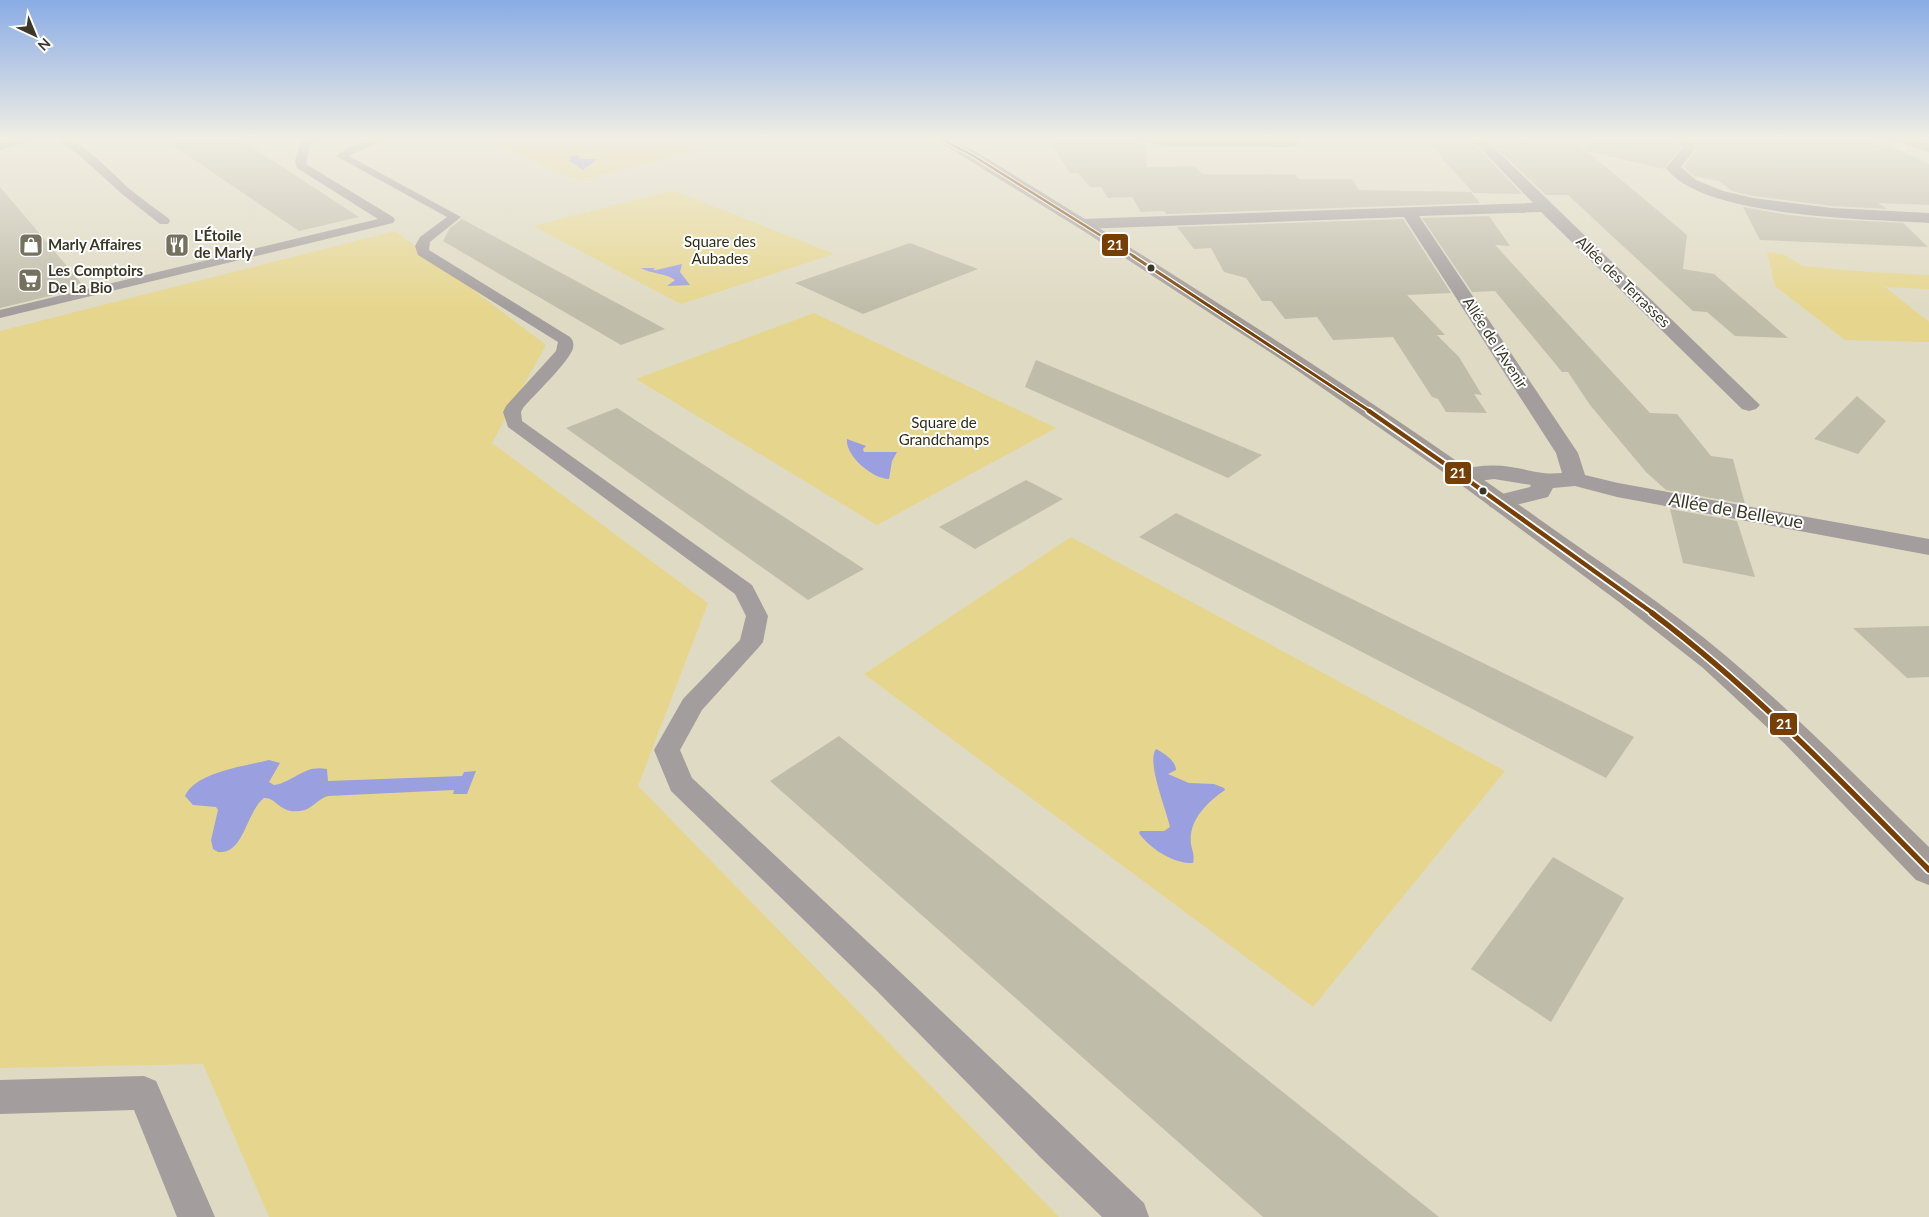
<svg xmlns="http://www.w3.org/2000/svg" width="1929" height="1217" viewBox="0 0 1929 1217" font-family="Lato,sans-serif">
  <style>
    .green { fill: #e6d68d }
    .water { fill: #9a9fe0 }
    .building { fill: #c0bcaa }
    .lines { fill: none; stroke-linecap: round; stroke-linejoin: round }
    .service { fill: #a39d9d; fill-rule: evenodd }
    .minor { fill: #a39d9d; fill-rule: evenodd }
    .tertiary { fill: #a39d9d; fill-rule: evenodd }
    .secondary { fill: #a29b98; fill-rule: evenodd }
    .bus-1-far3-casing { stroke: #fff; stroke-width: 4.5 }
    .bus-1-far2-casing { stroke: #fff; stroke-width: 5.5 }
    .bus-1-far1-casing { stroke: #fff; stroke-width: 8 }
    .bus-1-casing { stroke: #fff; stroke-width: 9 }
    .bus-1-far3 { stroke: #783f04; stroke-width: 2.5 }
    .bus-1-far2 { stroke: #783f04; stroke-width: 3 }
    .bus-1-far1 { stroke: #783f04; stroke-width: 4.5 }
    .bus-1 { stroke: #783f04; stroke-width: 5.5 }
    .bus-dot { fill: #3c3828; stroke: #fff; stroke-width: 2 }
    .labels { text-anchor: middle; stroke-width: 4; stroke-linejoin: round; paint-order: stroke }
    .far-poi-label { font-size: 15px; font-weight: bold; fill: #3c3828; stroke: #fff; text-anchor: start }
    .far-park-label { font-size: 15px; fill: #312c16; stroke: #fff }
    .far-street-label { font-size: 15px; fill: #3c3828; stroke: #fff }
    .street-label { font-size: 18px; fill: #3c3828; stroke: #fff }
    .line-badge { stroke: #fff; stroke-width: 2 }
    .badge-label { font-size: 14px; text-anchor: middle; font-weight: bold; fill: #fff }
  </style>
  <rect width="100%" height="100%" fill="#dfdac3"/>
  <!-- green -->
  <path class="green" d="M 480,138 L 664,138 L 699,151 L 578,181 Z
    M 673,190 L 834,254 L 681,304 L 533,226 Z
    M 395,231 L 546,345 L 492,443 L 708,603 L 638,786 L 1059,1217 L 269,1217 L 203,1064 L 0,1068 L 0,331 Z
    M 1767,252 L 1783,254 L 1803,266 L 1868,272 L 1929,275 L 1929,289 L 1885,287 L 1929,322 L 1929,342 L 1845,340 L 1775,286 Z
    M 814,313 L 1056,428 L 877,525 L 636,379 Z
    M 1071,537 L 1505,771 L 1313,1007 L 864,674 Z"/>
  <!-- water -->
  <path class="water" d="M 576,155 L 581,158 L 578,159 L 598,159 L 583,170 L 570,161 L 570,156 Z
    M 682,264 L 680,272 L 690,285 L 667,286 L 675,280 C 666,273 651,274 641,268 L 655,268 L 653,270 L 656,270 Z
    M 847,439 L 866,446 L 863,449 L 864,452 L 897,452 L 892,461 L 889,479 C 873,479 845,456 847,439 Z
    M 1156,749 C 1164,753 1176,761 1176,770 L 1168,774 L 1189,783 L 1214,784 L 1224,788 L 1225,790 C 1207,802 1188,821 1191,844 C 1192,851 1195,855 1193,863 C 1174,864 1150,849 1139,833 L 1140,831 L 1164,831 L 1170,827 C 1167,811 1146,762 1156,749 Z
    M 269,760 L 280,763 L 269,782 L 274,785 C 294,782 304,764 327,769 L 328,781 L 462,776 L 464,772 L 476,771 L 467,794 L 453,794 L 454,790 L 328,796 C 317,799 312,810 300,811 C 280,814 276,797 264,798 C 246,812 244,855 218,852 L 213,849 L 211,840 L 218,810 L 216,807 L 193,805 L 185,796 C 195,772 246,766 269,760 Z"/>
  <!-- building -->
  <path class="building" d="M 162,138 L 238,138 L 359,217 L 299,231 Z
    M 1047,138 L 1134,138 L 1138,143 L 1145,144 L 1147,167 L 1195,166 L 1202,174 L 1295,174 L 1299,179 L 1352,179 L 1359,190 L 1471,192 L 1480,203 L 1166,214 L 1164,211 L 1141,212 L 1132,197 L 1108,198 L 1101,187 L 1090,187 L 1078,173 L 1070,173 Z
    M 1589,138 L 1677,138 L 1681,148 L 1664,169 L 1587,151 Z
    M 1695,138 L 1863,138 L 1882,146 L 1890,146 L 1929,164 L 1929,205 L 1878,203 L 1887,209 L 1832,206 L 1753,196 L 1732,191 L 1719,181 L 1694,176 L 1684,167 L 1697,149 Z
    M 1428,141 L 1472,141 L 1522,194 L 1474,193 L 1442,159 L 1444,159 Z
    M 1518,141 L 1576,142 L 1687,235 L 1683,269 L 1714,274 L 1788,338 L 1735,336 L 1707,312 L 1693,311 L 1568,195 L 1546,195 L 1490,142 L 1519,142 Z
    M 0,187 L 40,234 L 82,284 L 63,289 L 66,292 L 0,308 Z
    M 1743,207 L 1789,215 L 1829,219 L 1903,223 L 1928,247 L 1760,240 Z
    M 1489,216 L 1510,246 L 1495,245 L 1650,413 L 1677,414 L 1711,456 L 1733,459 L 1745,504 L 1666,490 L 1646,472 L 1590,405 L 1568,372 L 1562,372 L 1495,291 L 1472,292 L 1422,218 Z
    M 462,219 L 578,282 L 665,329 L 621,345 L 443,241 L 450,228 Z
    M 1403,219 L 1451,293 L 1407,295 L 1445,335 L 1437,335 L 1459,357 L 1482,395 L 1474,394 L 1487,413 L 1446,412 L 1438,399 L 1432,397 L 1393,337 L 1333,340 L 1317,317 L 1285,319 L 1271,301 L 1262,301 L 1246,278 L 1224,272 L 1211,248 L 1194,249 L 1177,227 Z
    M 910,243 L 978,269 L 863,314 L 795,283 Z
    M 1036,360 L 1198,428 L 1262,455 L 1228,478 L 1025,387 Z
    M 1857,396 L 1886,421 L 1858,454 L 1814,439 Z
    M 617,408 L 721,476 L 864,569 L 808,600 L 566,428 Z
    M 1026,480 L 1063,499 L 975,549 L 939,527 Z
    M 1670,509 L 1737,521 L 1755,577 L 1683,563 Z
    M 1176,513 L 1526,684 L 1634,737 L 1606,778 L 1139,537 Z
    M 1929,626 L 1929,677 L 1907,678 L 1853,628 Z
    M 839,736 L 1032,891 L 1439,1217 L 1263,1217 L 770,781 Z
    M 1553,857 L 1624,898 L 1551,1022 L 1471,969 Z"/>
  <g class="lines">
    <!-- service -->
    <path class="service" d="M 60,138 C 80,136 115,177 131,190 C 143,200 156,209 168,218 L 170,221 L 168,224 L 160,224 L 122,194 L 78,154 L 60,142 L 59,140 Z
      M 309,138 L 324,138 L 310,144 L 306,164 L 393,217 L 395,220 L 393,223 L 0,318 L 0,310 L 378,219 L 297,168 L 295,161 L 300,142 Z
      M 375,138 L 388,138 L 349,156 L 461,217 L 430,242 L 429,250 L 570,337 C 573,340 574,343 573,348 C 570,361 533,396 523,408 L 521,412 L 522,421 L 752,585 L 768,616 L 763,642 L 759,647 L 702,710 L 680,750 L 692,778 L 899,971 L 1144,1203 L 1149,1217 L 1102,1217 L 1041,1158 L 877,991 L 671,791 L 654,750 L 683,699 L 740,640 L 746,616 L 735,594 L 508,427 L 503,412 L 506,406 L 556,351 L 558,342 L 418,255 L 415,246 L 420,237 L 447,217 L 336,156 L 349,147 Z
      M 144,1076 L 156,1081 L 215,1217 L 177,1217 L 134,1110 L 0,1114 L 0,1080 Z"/>
    <!-- minor -->
    <path class="minor" d="M 1136,138 L 1285,139 L 1285,138 L 1297,138 L 1300,143 L 1294,147 L 1167,146 L 1138,141 Z
      M 1471,138 L 1484,138 L 1760,405 L 1756,409 L 1749,411 L 1742,409 L 1541,212 L 1419,216 L 1578,453 L 1585,475 L 1618,483 L 1929,539 L 1929,555 L 1617,497 L 1575,486 L 1553,488 L 1548,497 L 1499,509 L 1490,507 L 1487,502 L 1490,497 L 1530,487 L 1531,485 L 1494,479 L 1464,483 L 1456,481 L 1452,476 L 1456,471 C 1474,466 1492,464 1511,467 C 1531,470 1541,475 1562,473 L 1556,453 L 1404,217 L 1082,229 L 1077,227 L 1074,224 L 1077,221 L 1082,219 L 1533,203 Z
      M 1679,138 L 1693,138 L 1696,148 L 1681,167 L 1696,180 L 1723,191 L 1753,198 L 1832,208 L 1929,213 L 1929,223 C 1870,219 1702,218 1666,168 L 1683,148 Z
      M 1893,138 L 1910,138 L 1929,144 L 1929,152 L 1895,141 Z"/>
    <!-- tertiary -->
    <path class="tertiary" d="M 14,138 L 32,138 L 30,141 L 0,150 L 0,142 Z"/>
    <!-- secondary -->
    <path class="secondary" d="M 933,138 L 948,138 L 977,152 C 1167,270 1357,388 1539,519 C 1601,563 1667,606 1726,656 C 1797,716 1862,782 1929,847 L 1929,885 L 1916,880 L 1784,743 L 1703,668 L 1619,602 L 1456,481 L 1288,364 L 1082,230 Z"/>
    <!-- bus-1-far3 casing -->
    <g class="bus-1-far3-casing">
      <path id="bus-1-far3" d="M 939,138 L 972,155 L 1135,257"/>
    </g>
    <!-- bus-1-far2 casing -->
    <g class="bus-1-far2-casing">
      <path id="bus-1-far2" d="M 1133,256 L 1371,412"/>
    </g>
    <!-- bus-1-far1 casing -->
    <g class="bus-1-far1-casing">
      <path id="bus-1-far1" d="M 1369,411 L 1465,478 L 1654,614"/>
    </g>
    <!-- bus-1 casing -->
    <g class="bus-1-casing">
      <path id="bus-1" d="M 1652,613 C 1753,689 1840,780 1929,870"/>
    </g>
    <!-- bus-1-far3 -->
    <use href="#bus-1-far3" class="bus-1-far3"/>
    <!-- bus-1-far2 -->
    <use href="#bus-1-far2" class="bus-1-far2"/>
    <!-- bus-1-far1 -->
    <use href="#bus-1-far1" class="bus-1-far1"/>
    <!-- bus-1 -->
    <use href="#bus-1" class="bus-1"/>
  </g>
  <!-- sky -->
  <linearGradient id="sky" x2="0" y2="1"><stop stop-color="#89ace5"/><stop offset="0.45" stop-color="#f1eee4"/><stop offset="1" stop-color="#f1eee4" stop-opacity="0"/></linearGradient>
  <rect width="1929" height="308" fill="url(#sky)"/>
  <!-- icons -->
  <defs>
    <g id="shop-square" transform="scale(1.25)"><rect x="-9" y="-9" width="18" height="18" rx="4" fill="#75715e" stroke="#fff"/><path d="M-5-2.5h2.3a2.7 3.5 0 0 1 5.4 0H5L5.5 6h-11ZM-1.5-2.5h3a1.5 2.3 0 0 0-3 0Z" fill="#fff"/></g>
    <g id="restaurant-square" transform="scale(1.25)"><rect x="-9" y="-9" width="18" height="18" rx="4" fill="#75715e" stroke="#fff"/><path d="M-5-6h1v4h1v-4h1v4h1v-4h1v5L-1.5 .5V6h-2V.5L-5-1ZM5-6V6H3V1.5H1.5Q1.5-4 5-6Z" fill="#fff"/></g>
    <g id="supermarket-square" transform="scale(1.25)"><rect x="-9" y="-9" width="18" height="18" rx="4" fill="#75715e" stroke="#fff"/><path d="M-6-5.5h2.5l.6 2H6L4.5 2H-2.5L-4.4-4H-6ZM-1.5 3.2a1.3 1.3 0 1 0 .1 0ZM3 3.2a1.3 1.3 0 1 0 .1 0Z" fill="#fff"/></g>
  </defs>
  <g fill-rule="evenodd">
    <use href="#shop-square" x="31" y="245"/>
    <use href="#restaurant-square" x="177" y="245"/>
    <use href="#supermarket-square" x="30" y="280"/>
  </g>
  <!-- markers -->
  <g class="bus-dot">
    <circle cx="1151" cy="268" r="4.5"/>
    <circle cx="1483" cy="491" r="4.5"/>
  </g>
  <g class="labels">
    <!-- far-poi labels -->
    <g class="far-poi-label">
      <text x="194" y="241">L'Étoile<tspan x="194" dy="17">de Marly</tspan></text>
      <text x="48" y="250">Marly Affaires</text>
      <text x="48" y="276">Les Comptoirs<tspan x="48" dy="17">De La Bio</tspan></text>
    </g>
    <!-- far-park labels -->
    <g class="far-park-label">
      <text x="720" y="247">Square des<tspan x="720" dy="17">Aubades</tspan></text>
      <text x="944" y="428">Square de<tspan x="944" dy="17">Grandchamps</tspan></text>
    </g>
    <!-- far-street labels -->
    <g class="far-street-label">
      <text transform="translate(1623 282) rotate(44)" y="5">Allée des Terrasses</text>
      <text transform="translate(1495 343) rotate(57)" y="5">Allée de l'Avenir</text>
    </g>
    <!-- street labels -->
    <g class="street-label">
      <text transform="translate(1736 511) rotate(10)" y="6">Allée de Bellevue</text>
    </g>
  </g>
  <g class="line-badge">
    <rect x="1101" y="233" width="28" height="24" rx="5" fill="#783f04"/>
    <rect x="1444" y="461" width="28" height="24" rx="5" fill="#783f04"/>
    <rect x="1769" y="712" width="29" height="24" rx="5" fill="#783f04"/>
  </g>
  <g class="badge-label">
    <text x="1115" y="250">21</text>
    <text x="1458" y="478">21</text>
    <text x="1784" y="729">21</text>
  </g>
  <!-- north arrow -->
  <g transform="translate(35 35) rotate(136)" stroke="#ffffff" stroke-width="4" paint-order="stroke">
  <path d="M0-4L9 19L0 12L-9 19Z" fill="#3c3828"/>
  <text y="-8" font-size="14" font-weight="bold" text-anchor="middle" fill="#3c3828">N</text>
  </g>
</svg>
